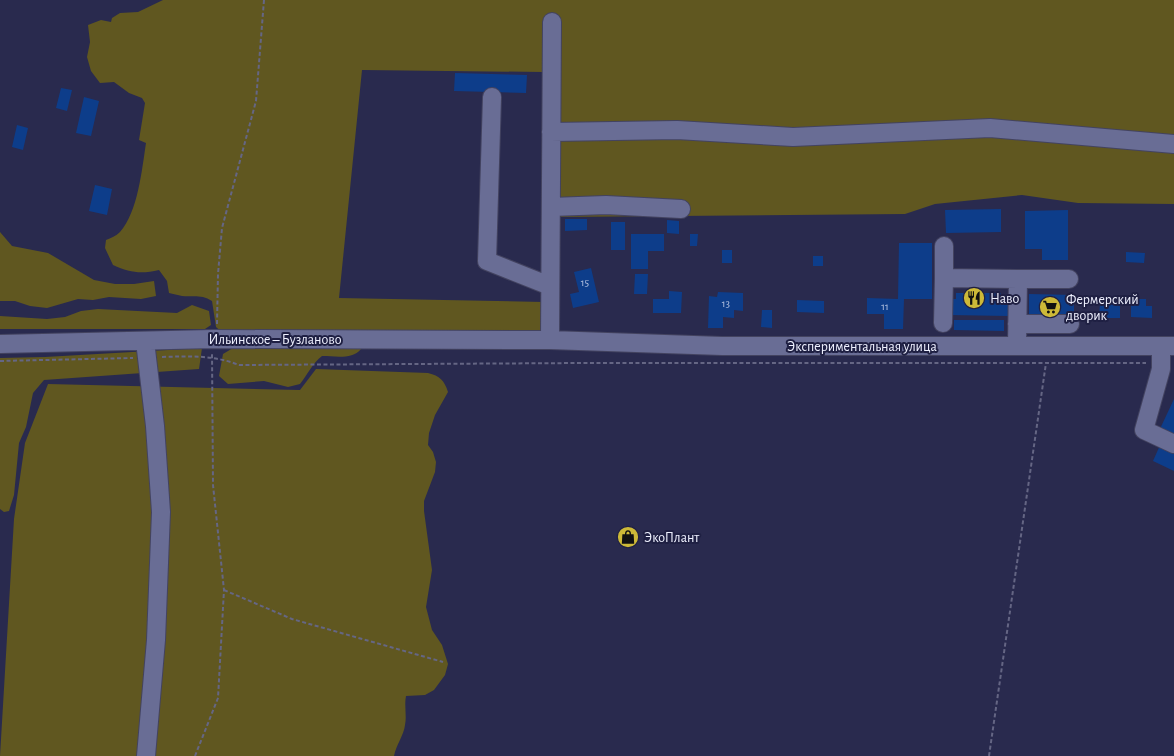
<svg xmlns="http://www.w3.org/2000/svg" width="1174" height="756" viewBox="0 0 1174 756" font-family="'Alegreya Sans',sans-serif">
  <style>
    .green { fill: #605720; fill-rule: evenodd }
    .building { fill: #0d3d8a }
    .lines { fill: none; stroke-linecap: round; stroke-linejoin: round }
    .minor-casing { stroke: #434360; stroke-width: 20 }
    .path { stroke: #656684; stroke-width: 2; stroke-dasharray: 4 2.5; stroke-linecap: butt }
    .minor { stroke: #696d95; stroke-width: 18 }
    .labels { text-anchor: middle; stroke-width: 4; stroke-linejoin: round; paint-order: stroke }
    .number-label { font-size: 11px; fill: #b6c4e2 }
    .poi-label { font-size: 14px; fill: #eff1ff; stroke: #1f2043; text-anchor: start }
    .street-label { font-size: 14px; fill: #eff1ff; stroke: #1f2043 }
  </style>
  <rect width="100%" height="100%" fill="#292a4e"/>
  <!-- green -->
  <path class="green" d="M 163,0 L 1174,0 L 1174,204 L 1078,203 L 1022,195 L 935,204 L 905,214 L 556,217 L 558,332 L 223,333 L 216,327 L 212,301 C 202,294 193,297 182,296 C 178,295 173,294 169,293 L 167,281 L 159,270 C 142,274 130,273 113,265 L 105,248 L 106,240 C 111,238 116,236 120,232 C 138,212 142,169 146,143 L 139,140 L 145,103 L 142,98 L 129,93 L 114,82 L 100,83 L 91,71 L 87,57 L 90,42 L 88,25 L 101,20 L 111,22 L 112,18 L 120,13 L 138,12 ZM 362,70 L 543,72 L 544,302 L 339,298 Z
    M 0,232 L 12,246 L 48,253 L 94,280 L 115,284 L 134,284 L 154,281 L 156,296 L 141,299 L 109,297 L 93,300 L 78,299 L 47,308 L 30,306 L 15,301 L 0,301 Z
    M 192,305 L 209,311 L 211,325 L 205,329 L 0,329 L 0,316 L 47,319 L 65,317 L 81,311 L 98,309 L 177,313 Z
    M 202,348 L 199,369 L 44,380 L 33,393 L 26,427 L 19,443 L 14,495 L 9,511 L 4,512 L 0,509 L 0,358 L 45,357 Z
    M 233,348 L 361,349 C 352,360 335,356 322,356 C 312,364 308,374 300,384 L 288,387 L 264,381 L 228,384 L 219,376 L 223,354 Z
    M 316,369 L 428,373 C 440,376 444,380 448,392 L 435,415 L 429,433 L 428,445 L 433,452 L 436,462 L 435,472 L 424,501 L 424,511 L 432,570 L 426,607 L 432,630 L 442,645 L 448,664 L 445,675 L 434,690 L 425,695 L 406,696 C 404,706 407,715 405,725 C 404,735 396,745 394,756 L 0,756 L 14,519 L 25,443 L 48,384 L 300,390 Z"/>
  <!-- building -->
  <path class="building" d="M 455,73 L 527,75 L 526,93 L 454,91 Z
    M 61,88 L 72,90 L 67,111 L 56,108 Z
    M 84,97 L 99,101 L 91,136 L 76,133 Z
    M 17,125 L 28,128 L 23,150 L 12,147 Z
    M 95,185 L 112,189 L 107,215 L 89,211 Z
    M 1001,209 L 1001,232 L 946,233 L 945,210 Z
    M 1068,210 L 1068,260 L 1042,260 L 1042,249 L 1025,249 L 1025,211 Z
    M 565,219 L 587,219 L 587,230 L 565,231 Z
    M 667,220 L 679,221 L 679,234 L 667,233 Z
    M 611,222 L 625,222 L 625,250 L 611,250 Z
    M 631,234 L 664,234 L 664,251 L 648,251 L 648,269 L 631,269 Z
    M 690,234 L 698,234 L 697,246 L 690,246 Z
    M 899,243 L 932,243 L 932,299 L 904,299 L 903,329 L 884,329 L 884,314 L 867,314 L 867,298 L 898,299 Z
    M 722,250 L 732,250 L 732,263 L 722,263 Z
    M 1126,252 L 1145,253 L 1144,263 L 1126,262 Z
    M 813,256 L 823,256 L 823,266 L 813,266 Z
    M 591,268 L 599,302 L 573,308 L 570,294 L 579,292 L 574,272 Z
    M 635,274 L 648,274 L 647,294 L 634,294 Z
    M 669,291 L 682,292 L 681,313 L 653,313 L 653,299 L 669,299 Z
    M 718,292 L 743,293 L 743,311 L 734,310 L 734,318 L 723,317 L 723,328 L 708,328 L 709,296 L 717,297 Z
    M 956,293 L 1001,293 L 1001,299 L 1008,299 L 1008,316 L 949,315 L 949,299 L 956,299 Z
    M 1029,294 L 1074,295 L 1074,318 L 1029,317 Z
    M 1131,299 L 1146,299 L 1146,306 L 1152,306 L 1152,318 L 1131,317 Z
    M 797,300 L 824,301 L 824,313 L 797,312 Z
    M 1114,303 L 1120,303 L 1120,318 L 1099,318 L 1100,304 Z
    M 762,310 L 772,310 L 772,328 L 761,327 Z
    M 954,320 L 1004,320 L 1004,331 L 954,330 Z
    M 1174,399 L 1174,438 L 1159,431 Z
    M 1161,443 L 1174,449 L 1174,471 L 1153,461 Z"/>
  <g class="lines">
    <!-- minor casing -->
    <g class="minor-casing">
      <path id="minor" d="M 492,97 L 487,261 L 550,286
        M 551,132 L 677,130 L 793,137 L 990,128 L 1174,144
        M 551,207 L 606,205 L 681,209
        M 944,278 L 944,246
        M 1018,279 L 1069,279
        M 943,323 L 944,278 L 1018,279 L 1017,346
        M 1017,324 L 1070,324
        M 550,340 L 552,22
        M 145,341 L 155,426 L 161,512 L 156,640 L 146,756
        M 0,344 L 213,339 L 550,340 L 722,346 L 1174,346
        M 1161,346 L 1161,369 L 1144,430 L 1174,444"/>
    </g>
    <!-- path -->
    <path class="path" d="M 217,324 L 218,274 L 222,228 L 256,101 L 264,0
      M 162,357 C 190,356 214,355 239,365 L 585,363 L 1146,363
      M 0,361 L 133,358
      M 224,590 L 292,619 L 443,662
      M 195,756 L 218,698 L 224,590 L 213,485 L 212,353
      M 989,756 L 1046,363"/>
    <!-- minor -->
    <use href="#minor" class="minor"/>
  </g>
  <!-- icons -->
  <defs>
    <g id="restaurant-disc" transform="scale(1.125)"><circle r="9.5" fill="#cdb938" stroke="#1f2043"/><path d="M-5-6h1v4h1v-4h1v4h1v-4h1v5L-1.5 .5V6h-2V.5L-5-1ZM5-6V6H3V1.5H1.5Q1.5-4 5-6Z" fill="#111"/></g>
    <g id="supermarket-disc" transform="scale(1.125)"><circle r="9.5" fill="#cdb938" stroke="#1f2043"/><path d="M-6-5.5h2.5l.6 2H6L4.5 2H-2.5L-4.4-4H-6ZM-1.5 3.2a1.3 1.3 0 1 0 .1 0ZM3 3.2a1.3 1.3 0 1 0 .1 0Z" fill="#111"/></g>
    <g id="shop-disc" transform="scale(1.125)"><circle r="9.5" fill="#cdb938" stroke="#1f2043"/><path d="M-5-2.5h2.3a2.7 3.5 0 0 1 5.4 0H5L5.5 6h-11ZM-1.5-2.5h3a1.5 2.3 0 0 0-3 0Z" fill="#111"/></g>
  </defs>
  <g fill-rule="evenodd">
    <use href="#restaurant-disc" x="974" y="298"/>
    <use href="#supermarket-disc" x="1050" y="307"/>
    <use href="#shop-disc" x="628" y="537"/>
  </g>
  <g class="labels">
    <!-- number labels -->
    <g class="number-label">
      <text x="585" y="286">15</text>
      <text x="726" y="307">13</text>
      <text x="885" y="310">11</text>
    </g>
    <!-- poi labels -->
    <g class="poi-label">
      <text x="990" y="303">Наво</text>
      <text x="1066" y="304">Фермерский<tspan x="1066" dy="16">дворик</tspan></text>
      <text x="644" y="542">ЭкоПлант</text>
    </g>
    <!-- street labels -->
    <g class="street-label">
      <text x="275" y="344">Ильинское – Бузланово</text>
      <text x="862" y="351">Экспериментальная улица</text>
    </g>
  </g>
</svg>
